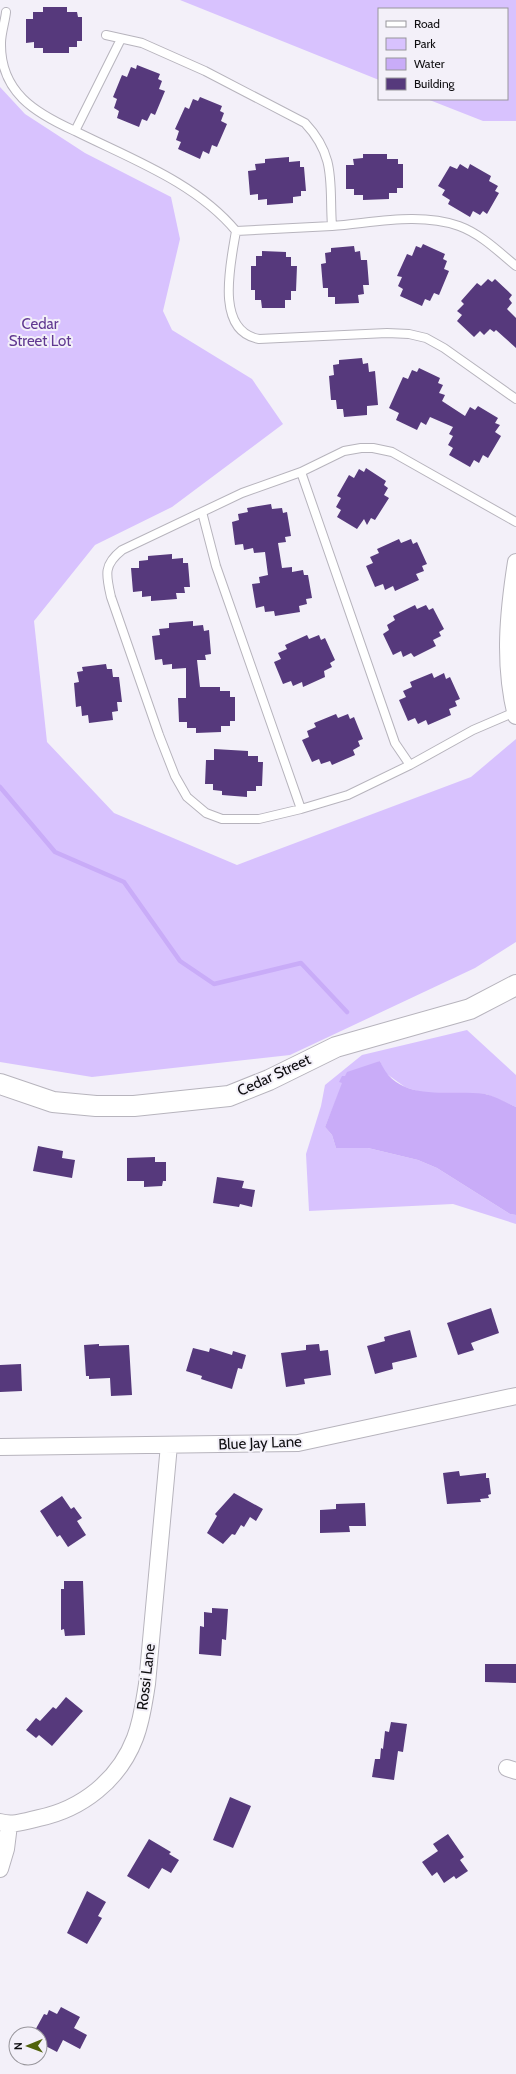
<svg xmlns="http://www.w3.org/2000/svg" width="516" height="2074" viewBox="0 0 516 2074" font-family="Cabin,sans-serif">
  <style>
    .green { fill: #d8c2fe }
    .water { fill: #c9acf8 }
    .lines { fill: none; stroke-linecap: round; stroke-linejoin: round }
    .stream { stroke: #c9acf8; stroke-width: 4.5 }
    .building { fill: #56397c }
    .service-casing { stroke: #b7b4bd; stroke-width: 10 }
    .minor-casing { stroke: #b7b4bd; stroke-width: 18 }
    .tertiary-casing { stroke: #b7b4bd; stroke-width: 22 }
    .service { stroke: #fff; stroke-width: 8 }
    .minor { stroke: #fff; stroke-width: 16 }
    .tertiary { stroke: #fff; stroke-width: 20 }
    .labels { text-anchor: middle; stroke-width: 4; stroke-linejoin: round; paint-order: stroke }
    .park-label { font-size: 15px; fill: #613991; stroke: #f3f0f9 }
    .street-label { font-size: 15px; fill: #0f0e11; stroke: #f3f0f9 }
  </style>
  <rect width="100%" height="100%" fill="#f3f0f9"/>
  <!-- green -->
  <path class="green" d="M 180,0 L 516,0 L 516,121 L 483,121 L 427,99 L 507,99 L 507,9 L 379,9 L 379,80 Z
    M 0,87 L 25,114 L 85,153 L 171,197 L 180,239 L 163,311 L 172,330 L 252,379 L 283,424 L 172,507 L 95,545 L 34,621 L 47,742 L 114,813 L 237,865 L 471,777 L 516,739 L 516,942 L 475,968 L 290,1055 L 92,1077 L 0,1062 Z
    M 467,1030 L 516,1075 L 516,1107 L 486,1094 L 423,1093 L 405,1087 L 384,1072 L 380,1061 L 343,1083 L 325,1127 L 332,1135 L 336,1148 L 368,1148 L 418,1160 L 437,1168 L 510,1214 L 516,1215 L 516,1224 L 453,1204 L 309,1211 L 306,1154 L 321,1106 L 325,1085 L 362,1055 Z"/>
  <!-- water -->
  <path class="water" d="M 380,1061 C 397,1104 449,1089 485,1094 C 495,1096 507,1103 516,1107 L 516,1215 L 510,1214 L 437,1168 L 418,1160 L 368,1148 L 336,1148 L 332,1135 L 325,1127 L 342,1083 L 339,1082 L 342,1076 L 345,1076 L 347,1072 Z"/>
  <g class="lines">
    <!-- stream -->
    <path class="stream" d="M 0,787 L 55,852 L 124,882 L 180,961 L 214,984 L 301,963 L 347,1012"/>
  </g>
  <!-- building -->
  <path class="building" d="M 43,7 L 67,7 L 67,12 L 77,12 L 78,17 L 82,17 L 82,41 L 77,41 L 77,47 L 69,47 L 69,53 L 43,53 L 43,48 L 34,48 L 34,42 L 26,43 L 26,19 L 33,19 L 33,12 L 43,12 Z
    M 137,65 L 160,74 L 158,79 L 162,81 L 159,89 L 165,91 L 155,115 L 151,113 L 147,121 L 142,119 L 139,127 L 117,118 L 119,111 L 114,108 L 117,99 L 113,97 L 122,75 L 127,77 L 131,67 L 136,69 Z
    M 200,97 L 222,106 L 220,111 L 224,113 L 221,121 L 227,124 L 217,147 L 212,145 L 209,154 L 203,151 L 200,159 L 178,149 L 181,142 L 176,140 L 179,131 L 175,129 L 185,107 L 189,109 L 193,99 L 198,101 Z
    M 363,154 L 387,154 L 387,159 L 398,159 L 398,164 L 403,164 L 403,188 L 397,188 L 397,193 L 389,193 L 389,199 L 363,200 L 363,195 L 354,195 L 354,189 L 346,189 L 346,165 L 354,165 L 353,159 L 363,158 Z
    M 289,157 L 289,162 L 300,161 L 300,167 L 304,167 L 306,191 L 301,191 L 301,196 L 293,197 L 293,203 L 267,205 L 267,199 L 258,200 L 258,194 L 250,195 L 248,171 L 256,170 L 255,164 L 265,163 L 265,159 Z
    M 460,164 L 468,169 L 470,164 L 491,176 L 489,181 L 498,186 L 495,191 L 499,193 L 487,214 L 483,211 L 480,215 L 473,211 L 470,217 L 448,204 L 450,200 L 442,195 L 445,190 L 438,186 L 450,166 L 457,169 Z
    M 423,244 L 445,254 L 443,259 L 447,261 L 444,269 L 449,271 L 439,295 L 434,293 L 430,301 L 425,299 L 422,306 L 400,296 L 403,289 L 398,286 L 402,277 L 397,276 L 407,254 L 412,256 L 416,246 L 421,248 Z
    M 354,246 L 355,252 L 360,251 L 361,260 L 367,260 L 369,285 L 363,285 L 364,294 L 358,295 L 359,303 L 335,304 L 335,297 L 328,297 L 328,288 L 323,288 L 321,264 L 326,263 L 325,253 L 331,252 L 331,248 Z
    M 262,251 L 286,252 L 286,257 L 291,257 L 291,266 L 297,266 L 296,291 L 291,291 L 291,300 L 285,300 L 285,308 L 262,308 L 261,300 L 255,300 L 255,290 L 251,290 L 251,266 L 256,266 L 256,256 L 262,256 Z
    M 488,279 L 492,282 L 495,279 L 512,295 L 509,299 L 512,303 L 507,309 L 516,318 L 516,348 L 496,330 L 494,332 L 490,329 L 484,335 L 480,331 L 474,337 L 457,321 L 462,315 L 457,311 L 464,304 L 461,301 L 477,283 L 481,286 Z
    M 362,358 L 363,364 L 368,363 L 369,372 L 375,371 L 378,405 L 367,406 L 367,415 L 344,417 L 343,409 L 337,409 L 336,400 L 331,400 L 329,376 L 334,375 L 333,365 L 339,364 L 339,360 Z
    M 419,368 L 440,378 L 438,383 L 443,385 L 439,393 L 445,395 L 442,401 L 465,416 L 470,407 L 475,410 L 478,406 L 498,418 L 495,423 L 500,425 L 495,432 L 501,436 L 488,458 L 483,455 L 479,463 L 474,460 L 470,467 L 449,455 L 453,448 L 448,445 L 453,436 L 449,434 L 453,427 L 430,417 L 426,425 L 421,422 L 417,430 L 396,420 L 399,413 L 389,408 L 403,377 L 408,379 L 412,370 L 417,372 Z
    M 366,468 L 386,481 L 384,485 L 388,488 L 384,495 L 389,498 L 375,520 L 371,518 L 367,525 L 364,519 L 357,529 L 337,517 L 341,510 L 336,507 L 341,498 L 337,496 L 349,475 L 354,478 L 359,469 L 364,472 Z
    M 271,504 L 272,509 L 282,508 L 283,513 L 287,512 L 291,536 L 285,537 L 286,542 L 278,543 L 282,568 L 292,567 L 292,572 L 303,570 L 304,575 L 308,575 L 312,598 L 306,599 L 307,604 L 299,606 L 300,612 L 275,616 L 274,611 L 265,612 L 264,606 L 256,608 L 252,584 L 260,583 L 259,577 L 268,575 L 265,552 L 254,553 L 253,548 L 244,550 L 243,544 L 235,545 L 232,522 L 239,520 L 238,514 L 248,512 L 247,508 Z
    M 399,539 L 401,543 L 411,539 L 413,544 L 417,542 L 427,564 L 422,566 L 424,571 L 416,574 L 419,580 L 395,591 L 393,586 L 385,590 L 383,584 L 375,587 L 366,566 L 373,563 L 370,557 L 379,553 L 377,549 Z
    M 172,554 L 172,559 L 183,558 L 183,563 L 188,563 L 190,587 L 184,587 L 185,593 L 176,593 L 177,599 L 151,601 L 151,596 L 142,597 L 142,591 L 133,592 L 131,568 L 139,568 L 139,561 L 148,560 L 148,556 Z
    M 415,605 L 417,609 L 426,605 L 429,610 L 433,608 L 444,629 L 439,632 L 441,636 L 433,640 L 436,646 L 414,657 L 411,653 L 403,657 L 401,651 L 393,655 L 383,634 L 389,630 L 387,625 L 395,620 L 393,616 Z
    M 193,621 L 193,626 L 203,625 L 204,631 L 209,630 L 211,654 L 205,655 L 206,660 L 197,660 L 200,687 L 220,687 L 220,691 L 230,691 L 230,697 L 235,697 L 235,721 L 230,721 L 230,726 L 221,726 L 221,732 L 196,733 L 196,728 L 187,728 L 187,722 L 179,722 L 178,698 L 186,698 L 186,668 L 172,669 L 172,664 L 163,665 L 162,659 L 155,660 L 152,636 L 160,635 L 159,629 L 169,628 L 169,623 Z
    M 307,635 L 309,639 L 319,635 L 321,640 L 325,638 L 335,660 L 330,663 L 332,667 L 324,671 L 325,677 L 303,687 L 302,682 L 293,686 L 291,681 L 283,684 L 274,662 L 281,659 L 278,653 L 287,649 L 285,645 Z
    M 106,664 L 107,669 L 112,669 L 113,677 L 119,677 L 122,702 L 117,702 L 118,711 L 112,712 L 113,720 L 89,723 L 88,715 L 82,716 L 81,706 L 76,707 L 74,683 L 79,682 L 77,672 L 83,671 L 82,667 Z
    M 432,673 L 434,678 L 444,673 L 446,679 L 450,677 L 460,699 L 455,701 L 457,706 L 449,709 L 451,715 L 428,725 L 426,720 L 418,724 L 415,718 L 408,721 L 399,700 L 406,697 L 403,691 L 412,687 L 410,682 Z
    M 336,714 L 338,718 L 348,714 L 350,719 L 354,717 L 363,739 L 358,741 L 360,746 L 353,750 L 355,755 L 332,765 L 330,761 L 321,764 L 319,759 L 312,762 L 302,740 L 309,737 L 307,731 L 316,727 L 314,723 Z
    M 214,749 L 248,751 L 248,756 L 258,756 L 258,762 L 263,762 L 262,786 L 256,786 L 256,791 L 247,791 L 247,797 L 222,795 L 222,791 L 213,790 L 213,784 L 205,784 L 206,760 L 214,760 Z
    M 38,1146 L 63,1151 L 62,1158 L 75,1160 L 72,1178 L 33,1171 Z
    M 155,1157 L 155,1162 L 166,1162 L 166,1181 L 163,1181 L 162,1186 L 144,1187 L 144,1181 L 127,1181 L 127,1158 Z
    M 217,1177 L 244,1181 L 242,1188 L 255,1190 L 252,1207 L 240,1204 L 239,1207 L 213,1203 Z
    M 491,1308 L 499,1333 L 471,1343 L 474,1350 L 458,1355 L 447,1323 Z
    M 410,1330 L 417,1357 L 392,1363 L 393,1369 L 375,1374 L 367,1346 L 385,1341 L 384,1337 Z
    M 99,1344 L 99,1346 L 129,1345 L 132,1395 L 111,1396 L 110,1378 L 89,1379 L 89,1376 L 86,1376 L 84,1345 Z
    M 319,1344 L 320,1351 L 328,1350 L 331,1375 L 304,1379 L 305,1384 L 286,1387 L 281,1353 L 306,1350 L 306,1345 Z
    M 193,1348 L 209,1352 L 210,1348 L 232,1355 L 233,1351 L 246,1355 L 242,1369 L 238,1368 L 232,1389 L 201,1379 L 202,1376 L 186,1371 Z
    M 21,1364 L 22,1391 L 0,1392 L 0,1365 Z
    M 459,1471 L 460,1476 L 486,1473 L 486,1478 L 489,1478 L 491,1494 L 488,1495 L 489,1498 L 480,1499 L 481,1502 L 447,1504 L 443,1473 Z
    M 234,1493 L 263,1509 L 256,1521 L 250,1517 L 244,1527 L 241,1525 L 235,1535 L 232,1534 L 223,1544 L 207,1533 L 217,1516 L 215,1514 Z
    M 62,1496 L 71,1509 L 74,1507 L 82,1518 L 77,1521 L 86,1535 L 68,1547 L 60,1535 L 57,1537 L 40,1511 Z
    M 365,1503 L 366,1526 L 349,1526 L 350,1532 L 320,1533 L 320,1510 L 336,1509 L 336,1504 Z
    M 64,1581 L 83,1581 L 85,1635 L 65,1636 L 64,1629 L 61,1630 L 61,1589 L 64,1589 Z
    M 212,1608 L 228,1609 L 226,1640 L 222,1639 L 221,1656 L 199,1654 L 200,1626 L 204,1627 L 204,1612 L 212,1613 Z
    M 485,1664 L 516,1664 L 516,1683 L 485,1682 Z
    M 66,1697 L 83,1711 L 52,1746 L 39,1735 L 36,1738 L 26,1730 L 36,1718 L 40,1721 L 53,1707 L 56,1709 Z
    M 391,1722 L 407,1724 L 403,1752 L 398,1751 L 394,1780 L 372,1777 L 375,1759 L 380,1759 L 381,1748 L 383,1749 L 385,1731 L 389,1732 Z
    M 230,1797 L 251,1806 L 233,1848 L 213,1840 Z
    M 448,1834 L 464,1857 L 460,1860 L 468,1871 L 456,1879 L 454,1876 L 444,1883 L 437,1872 L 432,1876 L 422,1862 L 438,1851 L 433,1844 Z
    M 149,1839 L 171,1852 L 169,1854 L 179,1860 L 171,1873 L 162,1868 L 149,1889 L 127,1876 Z
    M 87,1891 L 106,1902 L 98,1916 L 102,1918 L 87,1944 L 67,1933 Z
    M 61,2007 L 80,2017 L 74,2028 L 87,2035 L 80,2049 L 63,2040 L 57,2052 L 40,2043 L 40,2034 L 33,2034 L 44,2014 L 47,2015 L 49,2010 L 57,2014 Z"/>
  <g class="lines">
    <!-- service casing -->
    <g class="service-casing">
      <path id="service" d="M 6,12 C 5,22 1,33 1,43 C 0,92 35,113 75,131 L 121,39
        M 106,35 L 142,43 L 205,71 L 305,123 C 337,157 329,184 332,226 C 373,223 419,212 459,226 C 481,234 499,252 516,266
        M 75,131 C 131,159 195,182 236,231 C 231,262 214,331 259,339 L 387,333 L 409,334 L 426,338 L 444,348 L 516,399
        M 236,231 L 332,226
        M 202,512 L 216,566 L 301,809 L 259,819 L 222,819 L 206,813 L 187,797 L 175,776 L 159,735 L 111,597 C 106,575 103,565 122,550 L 242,493 L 301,472 L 344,451 L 361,448 L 373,448 L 392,452 L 516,522
        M 410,765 L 473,730 L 515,712
        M 301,809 L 348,795 L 410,765 L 395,743 L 301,472"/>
    </g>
    <!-- minor casing -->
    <g class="minor-casing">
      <path id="minor" d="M 516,562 C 508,613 503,664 516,716
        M 0,1447 L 298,1443 L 516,1396
        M 507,1768 L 516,1771
        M 0,1822 C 13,1826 26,1821 39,1818 C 82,1809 119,1780 135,1738 C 142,1720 144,1702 147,1684 L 169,1445
        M 0,1869 L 6,1849 L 9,1825"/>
    </g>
    <!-- tertiary casing -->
    <g class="tertiary-casing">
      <path id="tertiary" d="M 0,1084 L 53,1102 L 96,1106 L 134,1106 L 229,1096 L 269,1080 L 336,1047 L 470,1009 L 516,985"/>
    </g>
    <!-- service -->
    <use href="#service" class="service"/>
    <!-- minor -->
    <use href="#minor" class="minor"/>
    <!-- tertiary -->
    <use href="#tertiary" class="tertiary"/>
  </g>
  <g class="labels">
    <!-- park labels -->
    <g class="park-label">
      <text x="40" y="329">Cedar<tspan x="40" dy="17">Street Lot</tspan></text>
    </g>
    <!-- street labels -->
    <g class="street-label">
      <text transform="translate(274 1075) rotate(-25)" y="5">Cedar Street</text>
      <text transform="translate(260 1443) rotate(-2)" y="5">Blue Jay Lane</text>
      <text transform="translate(146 1677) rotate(-83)" y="5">Rossi Lane</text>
    </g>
  </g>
  <!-- legend -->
  <rect x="378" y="8" width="130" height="92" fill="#f3f0f9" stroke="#98969c"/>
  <rect x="386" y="21" width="20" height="6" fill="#ffffff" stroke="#98969c"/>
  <text x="414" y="28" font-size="12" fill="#0f0e11">Road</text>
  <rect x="386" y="38" width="20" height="12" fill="#d8c2fe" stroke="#98969c"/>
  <text x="414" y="48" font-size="12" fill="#0f0e11">Park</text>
  <rect x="386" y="58" width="20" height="12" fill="#c9acf8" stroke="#98969c"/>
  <text x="414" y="68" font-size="12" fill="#0f0e11">Water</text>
  <rect x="386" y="78" width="20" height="12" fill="#56397c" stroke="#98969c"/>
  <text x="414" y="88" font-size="12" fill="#0f0e11">Building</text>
  <!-- north arrow -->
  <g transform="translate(28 2046) rotate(269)"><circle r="19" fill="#f3f0f9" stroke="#98969c"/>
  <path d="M0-3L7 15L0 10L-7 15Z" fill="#51630b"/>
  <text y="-6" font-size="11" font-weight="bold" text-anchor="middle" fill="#0f0e11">N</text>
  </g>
</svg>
